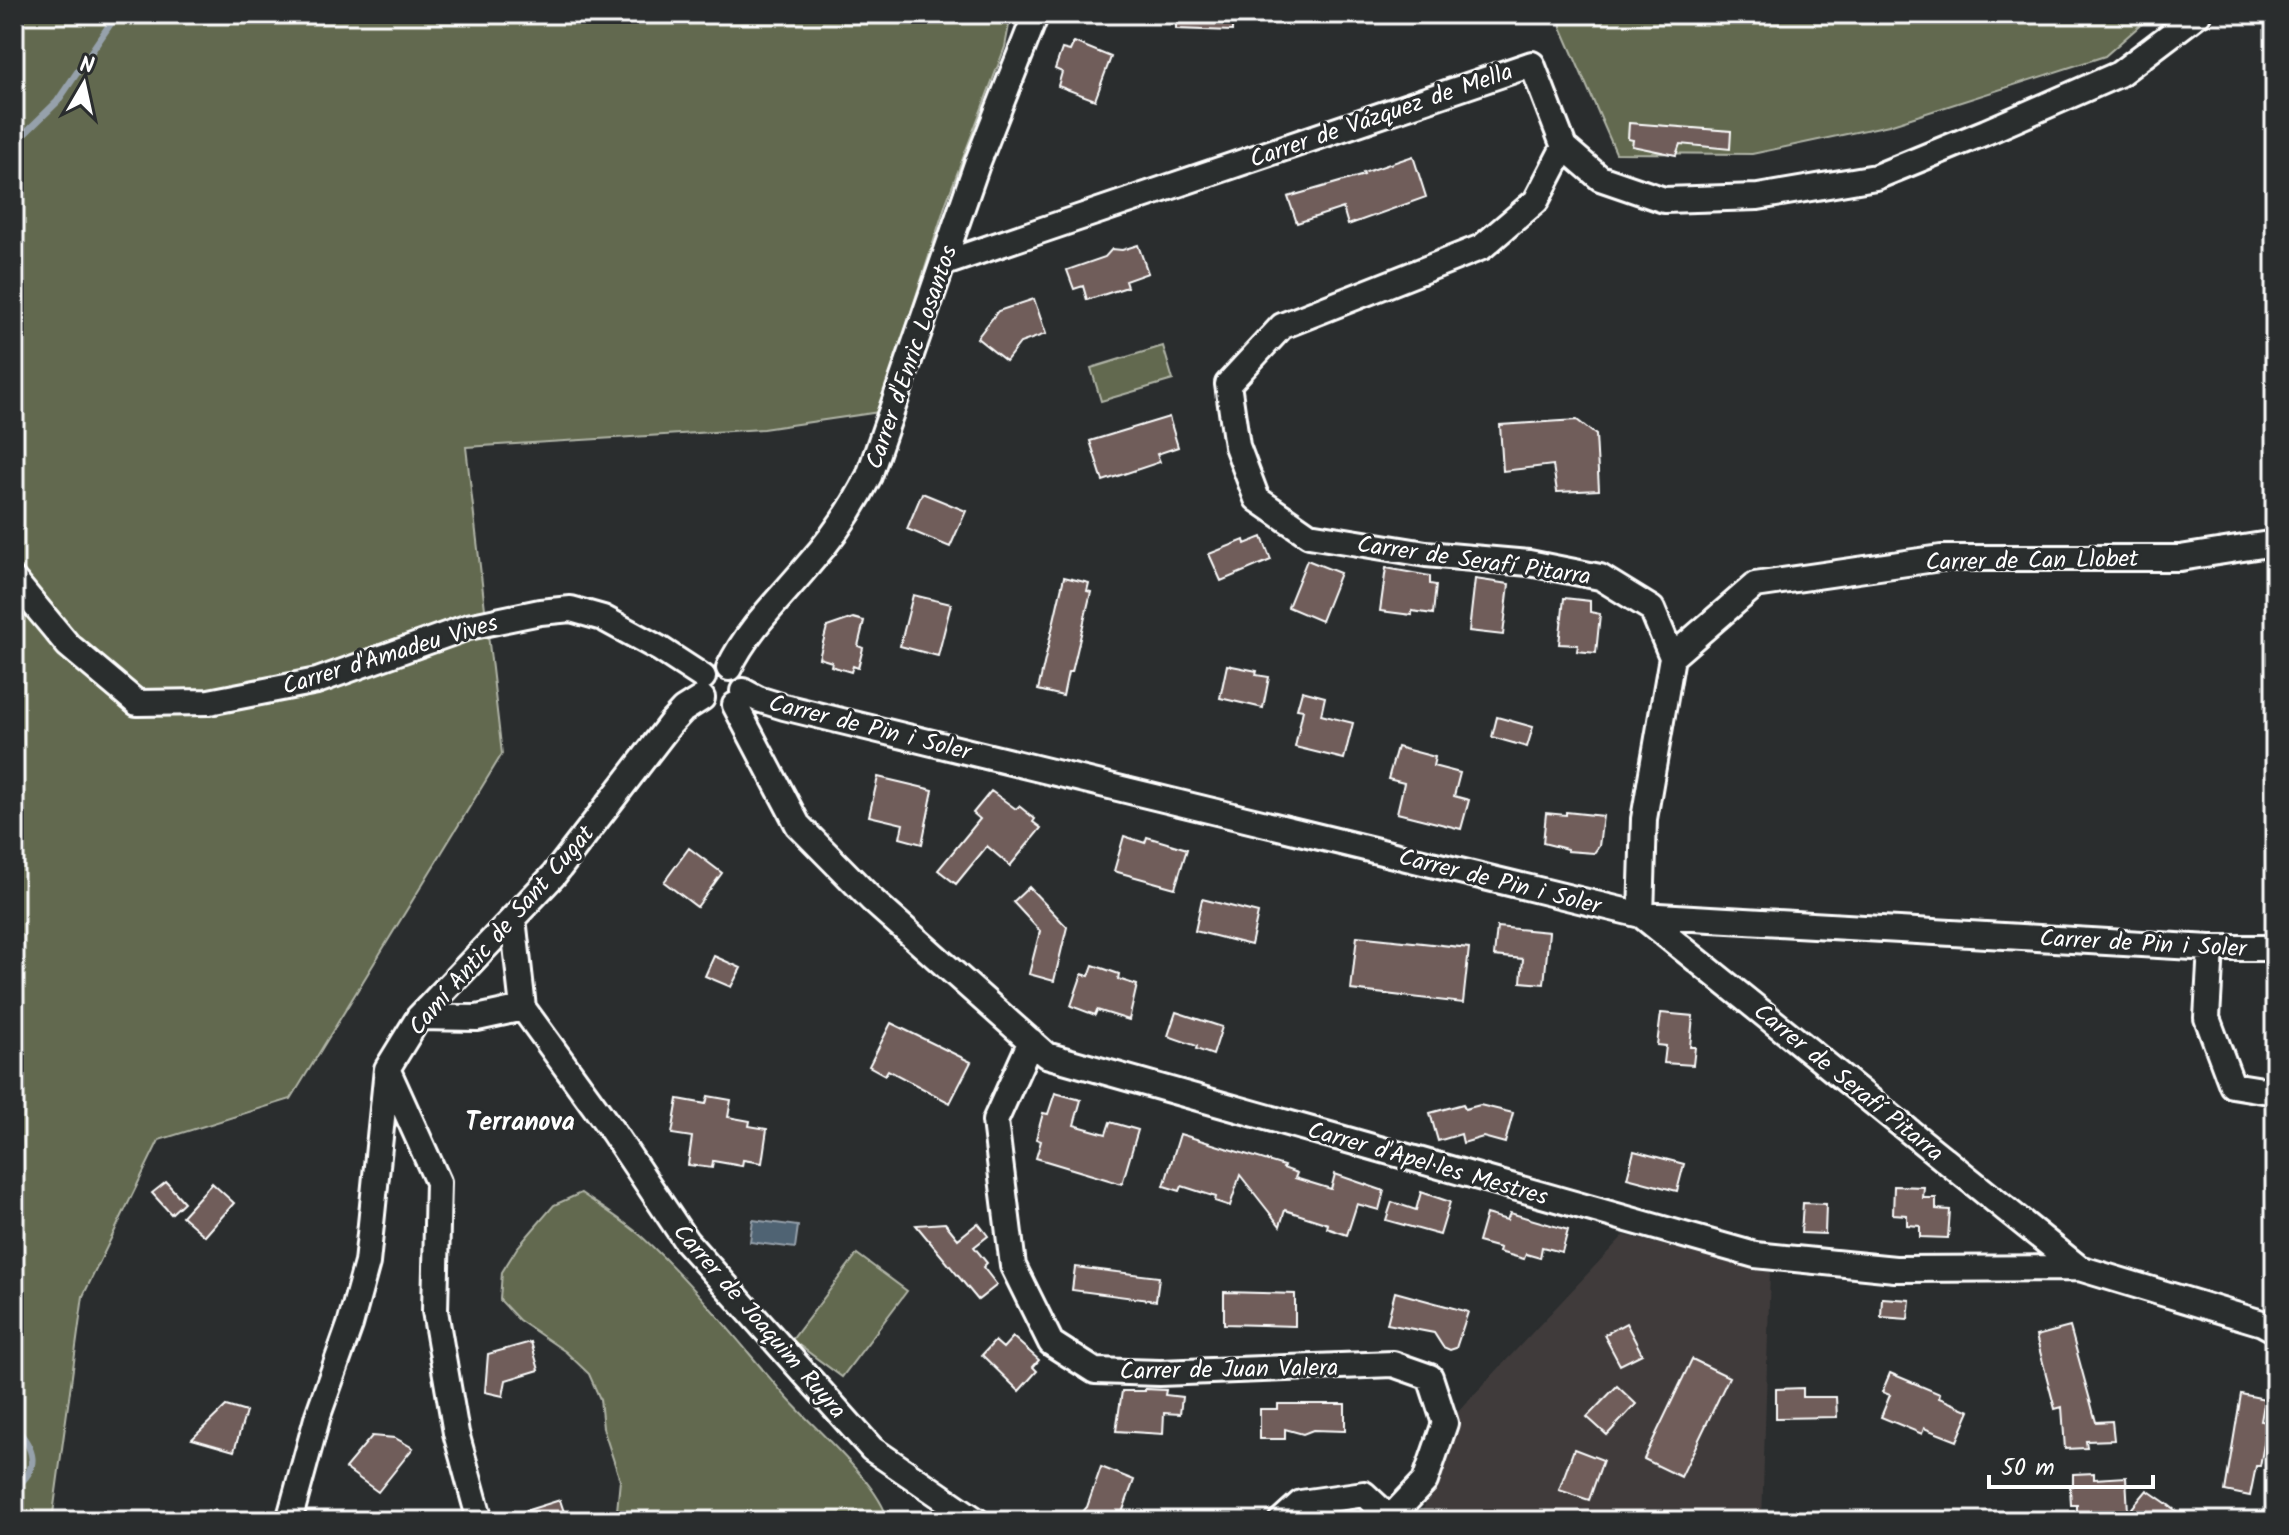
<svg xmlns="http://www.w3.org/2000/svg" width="2289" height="1535" viewBox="0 0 2289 1535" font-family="Kalam,sans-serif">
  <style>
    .built { fill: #3f3b3b }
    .green { fill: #62694f; stroke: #b0b4a7; stroke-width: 2 }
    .water { fill: #506373; stroke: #96a1ab; stroke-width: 2 }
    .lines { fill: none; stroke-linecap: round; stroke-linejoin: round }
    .stream { stroke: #96a1ab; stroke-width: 7 }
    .building { fill: #6f5d5a; stroke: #fff; stroke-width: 2 }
    .minor-casing { stroke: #fff; stroke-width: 30 }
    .minor { stroke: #2a2d2e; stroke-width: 24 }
    .labels { text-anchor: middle; stroke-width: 6; stroke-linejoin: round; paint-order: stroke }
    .street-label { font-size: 24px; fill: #fff; stroke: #2a2d2e }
    .neighbourhood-label { font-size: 26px; font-weight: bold; fill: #fff; stroke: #2a2d2e }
  </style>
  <rect width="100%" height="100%" fill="#2a2d2e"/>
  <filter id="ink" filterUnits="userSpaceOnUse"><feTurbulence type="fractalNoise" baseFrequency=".0125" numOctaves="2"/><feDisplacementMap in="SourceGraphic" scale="16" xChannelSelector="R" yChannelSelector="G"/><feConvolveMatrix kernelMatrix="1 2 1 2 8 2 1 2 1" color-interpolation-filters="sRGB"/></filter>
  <g filter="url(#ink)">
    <!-- built -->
    <path class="built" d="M 1624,1235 L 1770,1272 L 1762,1521 L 1418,1521 L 1434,1483 L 1454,1416 Z"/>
    <!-- green -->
    <path class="green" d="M 14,14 L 1011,14 L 1005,47 L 946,203 L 879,412 L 763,429 L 466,447 L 502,754 L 291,1099 L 159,1140 L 83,1296 L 52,1521 L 14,1521 Z
      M 1559,14 L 2153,14 L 2105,56 L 1889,125 L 1752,154 L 1616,153 L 1561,27 Z
      M 1163,346 L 1173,380 L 1101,401 L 1091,368 Z
      M 581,1193 C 601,1207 623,1220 641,1236 C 695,1285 740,1344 788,1399 C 815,1429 880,1484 888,1521 L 616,1521 L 620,1480 L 603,1428 L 600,1399 L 589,1374 L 566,1352 L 519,1320 L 500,1300 L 502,1272 L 517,1248 L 554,1205 Z
      M 857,1254 L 907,1291 L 842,1377 L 792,1340 Z"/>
    <!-- water -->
    <path class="water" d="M 753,1220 L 798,1226 L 795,1248 L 750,1242 Z"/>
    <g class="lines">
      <!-- stream -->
      <path class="stream" d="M 14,144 L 57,102 L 117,14
        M 14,1426 C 35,1449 41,1468 14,1488"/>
    </g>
    <!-- building -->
    <path class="building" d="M 1176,14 L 1232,14 L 1232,31 L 1176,29 Z
      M 1074,42 L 1111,57 L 1095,100 L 1058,86 L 1062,72 L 1055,69 L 1062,49 L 1070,51 Z
      M 1629,123 L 1731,131 L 1730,149 L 1680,144 L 1676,155 L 1632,146 L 1633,140 L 1628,139 Z
      M 1413,156 L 1426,197 L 1348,225 L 1343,208 L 1297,223 L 1288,197 L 1364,175 L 1363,173 Z
      M 1138,245 L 1148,273 L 1125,281 L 1127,287 L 1087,300 L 1083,286 L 1074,289 L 1067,270 L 1105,257 L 1112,249 L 1122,250 Z
      M 1034,299 L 1046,334 L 1020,343 L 1006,361 L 977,338 L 998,311 Z
      M 1169,417 L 1178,447 L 1157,454 L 1160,462 L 1103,481 L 1090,441 Z
      M 1577,420 L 1596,435 L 1599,490 L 1557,492 L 1553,465 L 1503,471 L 1500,425 Z
      M 922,493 L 966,511 L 950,547 L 907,529 Z
      M 1262,537 L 1271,560 L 1221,581 L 1209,554 L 1244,540 L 1245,544 Z
      M 1307,560 L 1340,573 L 1321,621 L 1288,607 Z
      M 1386,568 L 1430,576 L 1430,584 L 1436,585 L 1433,614 L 1412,611 L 1412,615 L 1380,611 Z
      M 1064,577 L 1089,583 L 1087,591 L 1091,592 L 1072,672 L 1068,672 L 1063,696 L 1038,690 Z
      M 1475,579 L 1509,584 L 1503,635 L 1469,631 Z
      M 913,595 L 951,604 L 938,656 L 900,646 Z
      M 1564,598 L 1590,601 L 1590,612 L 1600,614 L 1596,653 L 1577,651 L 1578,645 L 1559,644 Z
      M 853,618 L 864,621 L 858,646 L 863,648 L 858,668 L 853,666 L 851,672 L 831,666 L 832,662 L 819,658 L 827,627 Z
      M 1227,665 L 1257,671 L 1256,675 L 1269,677 L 1263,708 L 1220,698 Z
      M 1302,691 L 1325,697 L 1321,715 L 1353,723 L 1344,759 L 1295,747 L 1303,710 L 1297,709 Z
      M 1497,717 L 1533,727 L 1527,747 L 1492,737 Z
      M 1397,747 L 1435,757 L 1433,766 L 1460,773 L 1454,796 L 1469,800 L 1461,829 L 1397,813 L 1404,783 L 1388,779 Z
      M 878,777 L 933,790 L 922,844 L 900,838 L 903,824 L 869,816 Z
      M 991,791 L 1016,809 L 1019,806 L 1035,819 L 1033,822 L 1041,828 L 1010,866 L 987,846 L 956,884 L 938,870 L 980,819 L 973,813 Z
      M 1566,812 L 1603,816 L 1599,846 L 1594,853 L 1567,851 L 1567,849 L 1543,843 L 1546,813 L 1566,815 Z
      M 1124,836 L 1145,843 L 1147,837 L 1187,849 L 1175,888 L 1114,871 Z
      M 689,848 L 722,873 L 697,907 L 664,882 Z
      M 1029,887 L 1067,927 L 1054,981 L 1029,974 L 1040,931 L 1013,902 Z
      M 1202,899 L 1258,913 L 1251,945 L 1195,931 Z
      M 1497,927 L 1549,932 L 1544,984 L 1521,982 L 1523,959 L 1494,956 Z
      M 1357,936 L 1469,948 L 1463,1003 L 1351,990 Z
      M 714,956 L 741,968 L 731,987 L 705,976 Z
      M 1093,965 L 1119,974 L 1118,979 L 1137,985 L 1129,1020 L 1097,1010 L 1095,1015 L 1071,1006 L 1082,974 L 1089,976 Z
      M 1176,1012 L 1222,1027 L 1213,1055 L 1196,1049 L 1197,1046 L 1168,1036 Z
      M 1661,1013 L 1693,1016 L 1690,1047 L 1695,1047 L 1693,1065 L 1664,1063 L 1666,1046 L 1657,1045 Z
      M 891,1023 L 971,1062 L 950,1103 L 888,1070 L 885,1075 L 869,1066 Z
      M 1055,1093 L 1081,1100 L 1074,1125 L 1106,1134 L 1110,1122 L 1138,1130 L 1122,1184 L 1036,1158 L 1041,1141 L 1036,1139 L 1043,1113 L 1048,1114 Z
      M 708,1096 L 731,1100 L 728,1117 L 750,1121 L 749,1126 L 767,1129 L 762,1163 L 743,1160 L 742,1166 L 713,1161 L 712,1168 L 688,1165 L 692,1137 L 672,1134 L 678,1099 L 706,1104 Z
      M 1463,1104 L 1465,1109 L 1480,1105 L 1513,1113 L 1505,1143 L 1483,1137 L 1463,1143 L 1461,1134 L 1438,1141 L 1430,1113 Z
      M 1180,1134 L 1284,1166 L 1283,1168 L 1297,1173 L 1295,1178 L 1331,1189 L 1335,1174 L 1384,1191 L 1379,1210 L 1357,1204 L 1347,1235 L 1327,1228 L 1328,1224 L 1285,1210 L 1280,1226 L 1240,1175 L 1230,1206 L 1215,1201 L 1216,1197 L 1182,1186 L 1180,1191 L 1164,1186 Z
      M 1634,1151 L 1684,1164 L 1677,1191 L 1627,1178 Z
      M 166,1182 L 184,1202 L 171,1214 L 152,1193 Z
      M 212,1183 L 234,1203 L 205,1236 L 182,1216 Z
      M 1894,1186 L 1924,1187 L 1923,1198 L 1936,1198 L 1936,1209 L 1950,1210 L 1948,1238 L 1920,1237 L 1920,1226 L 1907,1225 L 1907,1215 L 1893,1214 Z
      M 1421,1192 L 1450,1202 L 1440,1235 L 1386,1220 L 1392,1202 L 1416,1210 Z
      M 1803,1203 L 1826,1204 L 1825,1234 L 1801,1233 Z
      M 1510,1213 L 1568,1230 L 1562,1252 L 1542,1247 L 1540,1258 L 1526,1254 L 1524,1259 L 1499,1252 L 1500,1248 L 1478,1242 L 1486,1214 L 1507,1220 Z
      M 945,1223 L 958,1239 L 978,1223 L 988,1236 L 974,1247 L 987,1263 L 983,1267 L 997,1285 L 978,1300 L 916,1225 Z
      M 1075,1267 L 1159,1277 L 1156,1301 L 1072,1290 Z
      M 1224,1292 L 1295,1294 L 1295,1326 L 1224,1324 Z
      M 1395,1292 L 1468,1312 L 1456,1348 L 1450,1350 L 1443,1347 L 1434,1333 L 1387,1324 Z
      M 1882,1298 L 1910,1300 L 1908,1319 L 1881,1317 Z
      M 1626,1323 L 1642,1354 L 1620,1365 L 1604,1335 Z
      M 2070,1327 L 2096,1422 L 2112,1421 L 2114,1440 L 2086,1441 L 2087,1448 L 2065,1449 L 2062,1407 L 2055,1409 L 2036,1336 Z
      M 1013,1337 L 1039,1360 L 1033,1367 L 1037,1371 L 1019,1391 L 982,1355 L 995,1341 L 1003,1348 Z
      M 531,1342 L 539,1370 L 506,1380 L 503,1396 L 485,1392 L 488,1354 Z
      M 1692,1359 L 1729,1377 L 1681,1477 L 1644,1459 Z
      M 1890,1373 L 1940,1394 L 1939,1398 L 1970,1411 L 1957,1441 L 1924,1428 L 1922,1434 L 1881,1417 L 1890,1395 L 1882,1392 Z
      M 1617,1386 L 1636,1404 L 1607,1435 L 1587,1417 Z
      M 1803,1388 L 1803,1397 L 1836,1397 L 1837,1417 L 1776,1418 L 1776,1389 Z
      M 1145,1389 L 1166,1390 L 1165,1395 L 1182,1397 L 1180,1414 L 1164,1413 L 1163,1434 L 1116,1431 L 1122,1391 L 1145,1391 Z
      M 2241,1394 L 2265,1399 L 2261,1421 L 2268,1422 L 2260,1466 L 2256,1466 L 2250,1496 L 2225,1491 Z
      M 1278,1404 L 1345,1404 L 1345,1431 L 1313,1430 L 1303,1434 L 1285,1429 L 1285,1439 L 1260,1439 L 1260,1409 L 1278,1409 Z
      M 226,1406 L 246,1412 L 234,1451 L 192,1439 Z
      M 372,1436 L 395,1438 L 413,1448 L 378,1492 L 345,1468 Z
      M 1574,1449 L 1603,1460 L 1589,1500 L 1559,1490 Z
      M 1101,1467 L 1134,1480 L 1119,1521 L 1075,1521 L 1087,1507 Z
      M 2094,1473 L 2094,1479 L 2126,1477 L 2128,1512 L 2095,1513 L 2095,1517 L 2077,1518 L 2077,1505 L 2071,1505 L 2070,1486 L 2073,1486 L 2073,1474 Z
      M 2147,1490 L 2166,1503 L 2189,1521 L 2137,1521 L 2127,1514 Z
      M 560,1500 L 567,1521 L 507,1521 L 506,1517 Z"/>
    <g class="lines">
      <!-- minor casing -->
      <g class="minor-casing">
        <path id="minor" d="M 1564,147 L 1536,201 L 1482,247 L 1282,326 L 1228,384 L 1237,446 L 1257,499 L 1309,535 L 1426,554 L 1529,563 L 1600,577 L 1652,609 L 1672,657 L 1644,819 L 1641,915 L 2079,1268
          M 945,263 L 1532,64 L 1564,147 L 1600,178 L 1664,200 L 1758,197 L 1876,177 L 1986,132 L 2119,74 L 2198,14
          M 14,580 L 68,645 L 137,703 L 209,702 L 317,681 L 468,627 L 540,612 L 571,609 L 603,618 L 660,649 L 703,677
          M 1672,657 L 1755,585 L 1941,558 L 2180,558 L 2275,543
          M 729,668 C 748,628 781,598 809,564 C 833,537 853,508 869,476 L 977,164 L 1036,14
          M 743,691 L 758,699 L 784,707 L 1641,915 L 2211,948 L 2275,948
          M 735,705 L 798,825 L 872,900 L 1046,1055 L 1755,1255 L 1895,1269 L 2079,1268 L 2262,1323 L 2275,1330
          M 513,918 L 523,1008 L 613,1132 L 686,1241 L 872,1449 L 977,1521
          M 2211,948 L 2207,1018 L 2232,1085 L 2275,1092
          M 419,1017 L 477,1018 L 523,1008
          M 1031,1041 L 995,1121 L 1013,1266 L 1051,1343 L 1095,1371 L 1160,1373 L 1393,1364 L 1430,1377 L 1445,1423 L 1425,1481 L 1391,1517
          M 388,1071 L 438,1182 L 435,1311 L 456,1433 L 480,1521
          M 289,1521 L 318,1415 L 350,1325 L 367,1263 L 387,1069 L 419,1017 L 554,875 L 671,723 L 683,710 L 702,698
          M 1281,1521 L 1301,1503 L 1364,1494 L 1393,1521"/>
      </g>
      <!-- minor -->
      <use href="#minor" class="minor"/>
    </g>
  </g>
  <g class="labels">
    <!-- street labels -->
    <g class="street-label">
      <text transform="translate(1381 115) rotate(-19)" y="8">Carrer de Vázquez de Mella</text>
      <text transform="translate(911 357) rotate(-71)" y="8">Carrer d'Enric Losantos</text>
      <text transform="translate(1474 560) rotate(8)" y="8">Carrer de Serafí Pitarra</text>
      <text transform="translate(2032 560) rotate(-1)" y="8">Carrer de Can Llobet</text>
      <text transform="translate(390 654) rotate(-17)" y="8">Carrer d'Amadeu Vives</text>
      <text transform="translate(870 727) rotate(14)" y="8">Carrer de Pin i Soler</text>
      <text transform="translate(1500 881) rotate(14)" y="8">Carrer de Pin i Soler</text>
      <text transform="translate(501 930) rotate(-49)" y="8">Camí Antic de Sant Cugat</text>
      <text transform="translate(2143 943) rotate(3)" y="8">Carrer de Pin i Soler</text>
      <text transform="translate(1849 1082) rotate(39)" y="8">Carrer de Serafí Pitarra</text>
      <text transform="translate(1428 1163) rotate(16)" y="8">Carrer d'Apel·les Mestres</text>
      <text transform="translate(760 1321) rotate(49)" y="8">Carrer de Joaquim Ruyra</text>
      <text transform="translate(1229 1369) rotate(-1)" y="8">Carrer de Juan Valera</text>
    </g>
    <!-- neighbourhood labels -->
    <g class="neighbourhood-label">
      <text x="520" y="1130">Terranova</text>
    </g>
  </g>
  <!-- margin -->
  <rect width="2289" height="1535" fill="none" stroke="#2a2d2e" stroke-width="48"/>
  <rect x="24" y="24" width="2241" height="1487" fill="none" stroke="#fff" stroke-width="3" filter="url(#ink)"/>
  <!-- north arrow -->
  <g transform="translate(84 84) rotate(9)" stroke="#2a2d2e" stroke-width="6" paint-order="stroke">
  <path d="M0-6L14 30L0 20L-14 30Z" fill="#ffffff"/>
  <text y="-12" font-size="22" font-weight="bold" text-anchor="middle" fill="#ffffff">N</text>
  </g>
  <!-- scale -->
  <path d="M1989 1475v12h164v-12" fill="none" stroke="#ffffff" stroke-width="4"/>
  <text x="2001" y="1475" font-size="24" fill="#ffffff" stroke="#2a2d2e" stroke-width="6" paint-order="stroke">50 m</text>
</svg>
